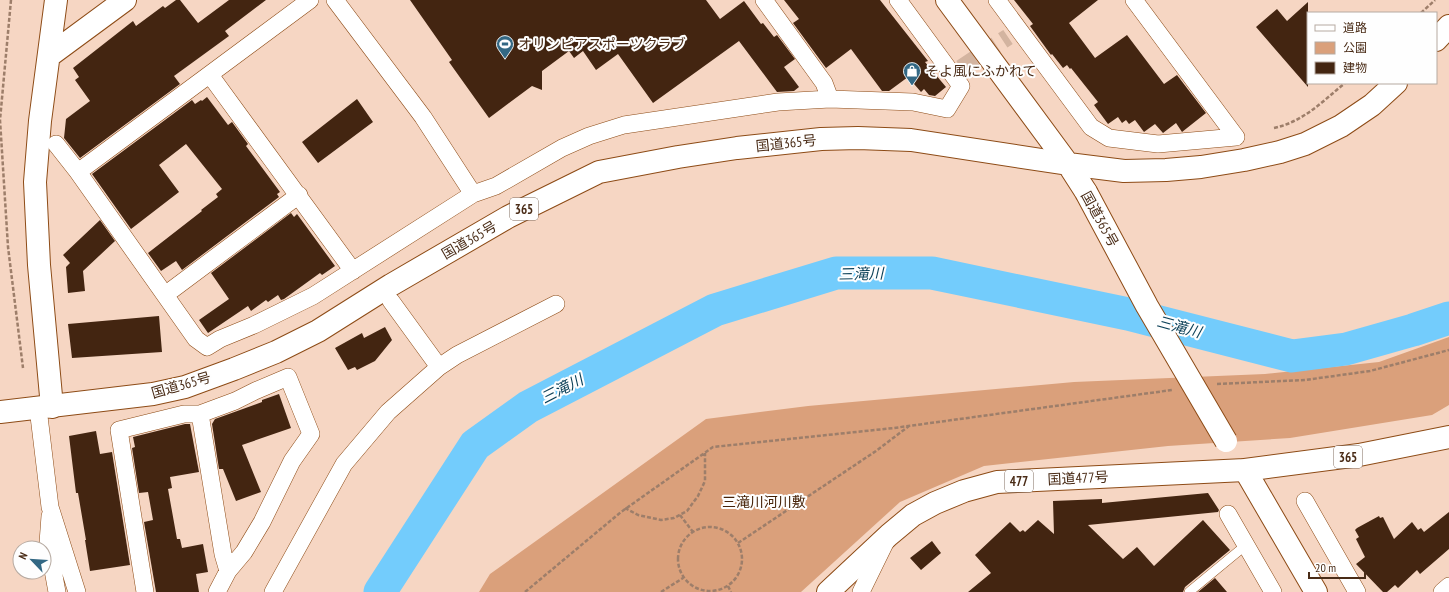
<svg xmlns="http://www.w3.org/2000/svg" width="1449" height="592" viewBox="0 0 1449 592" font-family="'PT Sans Narrow','Noto Sans JP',sans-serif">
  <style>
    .green { fill: #daa07b }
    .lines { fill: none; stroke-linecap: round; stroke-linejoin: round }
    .river { stroke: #73ccfc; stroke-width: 33 }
    .building { fill: #432511 }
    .street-tunnel { stroke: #d3b4a0; stroke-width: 17; stroke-dasharray: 17 8; stroke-linecap: butt }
    .lane-casing { stroke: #8d4b16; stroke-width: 10 }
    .street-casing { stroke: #8d4b16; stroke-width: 18 }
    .secondary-casing { stroke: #8d4b16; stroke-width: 24 }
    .highway-casing { stroke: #8d4b16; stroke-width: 24 }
    .path { stroke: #9d7e6a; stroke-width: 2.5; stroke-dasharray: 4 2; stroke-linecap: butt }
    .lane { stroke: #fff; stroke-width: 9 }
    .street { stroke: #fff; stroke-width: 17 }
    .secondary { stroke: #fff; stroke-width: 22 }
    .highway { stroke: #fff; stroke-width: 22 }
    .highway-bridge-casing { stroke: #8d4b16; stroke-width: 24; stroke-linecap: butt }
    .highway-bridge { stroke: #fff; stroke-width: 22 }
    .labels { text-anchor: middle; stroke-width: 4; stroke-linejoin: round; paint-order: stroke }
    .shield { fill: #fefefe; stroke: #7f6a5c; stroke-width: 1 }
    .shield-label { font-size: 13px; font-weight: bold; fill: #492b16 }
    .poi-label { font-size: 14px; fill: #492b16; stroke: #fefefe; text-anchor: start }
    .street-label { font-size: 14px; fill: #492b16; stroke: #fefefe }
    .park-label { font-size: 14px; fill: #462207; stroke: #fefefe }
    .water-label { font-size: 15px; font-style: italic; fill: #083e56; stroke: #fefefe }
  </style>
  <rect width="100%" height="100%" fill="#f6d6c3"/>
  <!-- green -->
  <path class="green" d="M 1449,337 L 1449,405 L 1432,415 L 1290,438 L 1168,446 L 984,466 L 900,502 L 801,592 L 479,592 L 490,574 L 706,419 L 808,406 L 1074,382 L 1265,374 L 1379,362 Z"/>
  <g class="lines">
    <!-- river -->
    <path class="river" d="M 380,592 L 475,445 L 528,407 L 715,310 L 836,273 L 932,273 L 1128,314 L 1292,356 L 1346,349 L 1413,330 L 1449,318"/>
  </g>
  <!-- building -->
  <path class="building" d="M 176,0 L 180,0 L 198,23 L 229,0 L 266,0 L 225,31 L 229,36 L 174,76 L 180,84 L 80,158 L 64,138 L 66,119 L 90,101 L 75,80 L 79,77 L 73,68 L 133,21 L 136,26 L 163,6 L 165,8 Z
    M 410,0 L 706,0 L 720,19 L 744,1 L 761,24 L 763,23 L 774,37 L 777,35 L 795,59 L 784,67 L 799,87 L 794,91 L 777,92 L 739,41 L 653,103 L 618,54 L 596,70 L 583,51 L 574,58 L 569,51 L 542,71 L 542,90 L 532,86 L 489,118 L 449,62 L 452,60 Z
    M 784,0 L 880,0 L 928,61 L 925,62 L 946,87 L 935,96 L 929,95 L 924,89 L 921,92 L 908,77 L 889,91 L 882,91 L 851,49 L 826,68 L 793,23 L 799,19 Z
    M 1014,0 L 1098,0 L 1069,23 L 1095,58 L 1127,35 L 1164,84 L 1177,75 L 1206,113 L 1182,132 L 1176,123 L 1163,133 L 1155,124 L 1144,132 L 1135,120 L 1129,124 L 1126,120 L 1122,123 L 1118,117 L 1108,124 L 1094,105 L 1098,102 L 1071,68 L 1070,69 L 1067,65 L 1063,68 L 1052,54 L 1051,55 L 1030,26 L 1033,24 Z
    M 1308,2 L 1308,87 L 1256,27 L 1277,9 L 1287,21 Z
    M 207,97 L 228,125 L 232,122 L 248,144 L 246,146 L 280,192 L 277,194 L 279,197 L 182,270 L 176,261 L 161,271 L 148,253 L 202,211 L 201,210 L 218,197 L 216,194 L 222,189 L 186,144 L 159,165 L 179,192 L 131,229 L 92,174 L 192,100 L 195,104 L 201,100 L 202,101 Z
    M 357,99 L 373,122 L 318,163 L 302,142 Z
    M 291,213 L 294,217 L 297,214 L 335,266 L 322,275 L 320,273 L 284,299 L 281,300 L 278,295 L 268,302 L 266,300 L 251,311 L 248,306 L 208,333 L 199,320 L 229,299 L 211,273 Z
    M 100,220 L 115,241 L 83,271 L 85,291 L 68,293 L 66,267 L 70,263 L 63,255 Z
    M 159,316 L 162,352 L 72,358 L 68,324 Z
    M 385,327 L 392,340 L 375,361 L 357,370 L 355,367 L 348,370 L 335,348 L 362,333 L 364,338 Z
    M 279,394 L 291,428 L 242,445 L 261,492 L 236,501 L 223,469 L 219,469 L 212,424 L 215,419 L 262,402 L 262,400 Z
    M 185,424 L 190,424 L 199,472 L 170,477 L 172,488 L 168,489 L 177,539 L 180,539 L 182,548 L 203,544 L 208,572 L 196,574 L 199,592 L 156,592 L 144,522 L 153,520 L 148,492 L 139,493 L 132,448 L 135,447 L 133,437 Z
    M 96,431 L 100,454 L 112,452 L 130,565 L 90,571 L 85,540 L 86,540 L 78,493 L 76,493 L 69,436 Z
    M 1208,493 L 1219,510 L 1218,512 L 1088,525 L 1123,559 L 1137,547 L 1154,566 L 1203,520 L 1230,550 L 1185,587 L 1183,592 L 968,592 L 991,573 L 975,555 L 1010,522 L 1020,532 L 1023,530 L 1025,532 L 1038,520 L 1054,534 L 1053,501 L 1102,499 L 1102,503 Z
    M 1449,512 L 1449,549 L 1420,574 L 1417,570 L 1398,588 L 1395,585 L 1387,592 L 1383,592 L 1356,564 L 1365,557 L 1356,539 L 1359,537 L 1355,530 L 1357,528 L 1379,516 L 1380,518 L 1383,517 L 1394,539 L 1412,522 L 1418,530 L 1421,528 L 1424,532 Z
    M 932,541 L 941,553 L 921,570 L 910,558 Z
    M 1215,578 L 1227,592 L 1198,592 Z"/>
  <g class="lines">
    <!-- street-tunnel -->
    <path class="street-tunnel" d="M 961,68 L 1008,37"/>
    <!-- lane casing -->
    <g class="lane-casing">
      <path id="lane" d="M 1189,592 L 1246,545"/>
    </g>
    <!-- street casing -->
    <g class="street-casing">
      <path id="street" d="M 335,0 L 423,117 L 473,194
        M 764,0 L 824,83 L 830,99
        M 997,0 L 1091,127 L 1109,138 L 1158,144 L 1236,137
        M 1134,0 L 1236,137
        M 210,75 L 353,271
        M 56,144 L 78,172 L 196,339 L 207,347 L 220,339 L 254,325 L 313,296 L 473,194 L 496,186 L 562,148 L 589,136 L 624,125 L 778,102 L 830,99 L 913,102 L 947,109 L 961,86 L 898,0
        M 78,172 L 310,0
        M 165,295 L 299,195
        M 391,301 L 439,367
        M 38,408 L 50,507 L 77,592
        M 200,414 L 223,554 L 228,571
        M 1305,501 L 1357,592
        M 1228,514 L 1273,592
        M 50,516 L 48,543 L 57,592
        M 145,592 L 119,430 L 184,414 L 200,414 L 235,401 L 255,391 L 288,377 L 311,434 L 292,461 L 262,522 L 244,552 L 228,571 L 217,592
        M 273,592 L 344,464 L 388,412 L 439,367 L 457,355 L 556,304
        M 861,592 L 885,543
        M 1442,592 L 1449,586"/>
    </g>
    <!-- secondary casing -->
    <g class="secondary-casing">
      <path id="secondary" d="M 947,0 L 1068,164 L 1124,171 L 1166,170 L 1201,167 L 1244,160 L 1280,152 L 1305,144 L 1341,126 L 1372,105 L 1396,83
        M 1436,40 L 1449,26
        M 49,56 L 125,0
        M 52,407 L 39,265 L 35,182 L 40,121 L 56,0
        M 1245,470 L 1316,592"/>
    </g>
    <!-- highway casing -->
    <g class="highway-casing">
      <path id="highway" d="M 0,412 L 153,394 L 185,387 L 234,369 L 276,352 L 318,331 L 391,285 L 508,217 L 599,172 L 678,157 L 737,148 L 821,139 L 858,138 L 911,140 L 1068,164 L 1086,192
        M 828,592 L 889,535 L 913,515 L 935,503 L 964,491 L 997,482 L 1245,470 L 1359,455 L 1449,437"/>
    </g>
    <!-- path -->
    <path class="path" d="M 11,0 L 0,120 L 8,247 L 23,368
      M 1421,13 L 1435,0
      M 1274,128 C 1303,122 1323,101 1345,83
      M 1217,384 L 1305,380 L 1370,371 L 1449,350
      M 625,508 L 638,515 L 661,520 L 674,518 L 687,511 L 698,496 L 705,481 L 705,453
      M 680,515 L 693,532
      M678 559a32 32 0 1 1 64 0a32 32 0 1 1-64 0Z
      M 738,543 L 876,451 L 909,426
      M 728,586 L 731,592
      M 525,592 L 621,512 L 713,447 L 894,428 L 1172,390
      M 661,592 L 683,578"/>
    <!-- lane -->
    <use href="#lane" class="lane"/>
    <!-- street -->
    <use href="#street" class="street"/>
    <!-- secondary -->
    <use href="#secondary" class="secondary"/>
    <!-- highway -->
    <use href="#highway" class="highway"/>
    <!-- highway-bridge casing -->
    <g class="highway-bridge-casing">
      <path id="highway-bridge" d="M 1086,192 L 1147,306 L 1226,441"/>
    </g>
    <!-- highway-bridge -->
    <use href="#highway-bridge" class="highway-bridge"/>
  </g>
  <!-- icons -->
  <defs>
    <g id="stadium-pin" transform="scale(0.9)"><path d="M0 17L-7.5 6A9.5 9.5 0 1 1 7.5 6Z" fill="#336884" stroke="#fefefe"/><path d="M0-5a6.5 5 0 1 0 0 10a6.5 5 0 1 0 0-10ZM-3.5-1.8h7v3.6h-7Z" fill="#fff"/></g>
    <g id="shop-pin" transform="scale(0.9)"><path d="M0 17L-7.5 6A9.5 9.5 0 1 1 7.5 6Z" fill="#336884" stroke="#fefefe"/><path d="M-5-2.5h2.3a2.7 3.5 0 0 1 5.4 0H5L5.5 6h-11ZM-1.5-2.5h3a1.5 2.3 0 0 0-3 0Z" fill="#fff"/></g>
  </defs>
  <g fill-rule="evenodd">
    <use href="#stadium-pin" x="505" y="44"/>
    <use href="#shop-pin" x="912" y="71"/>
  </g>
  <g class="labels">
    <!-- shield labels -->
    <g class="shield">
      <rect x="510" y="198" width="28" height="22" rx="3"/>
      <rect x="1334" y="446" width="28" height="22" rx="3"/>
      <rect x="1005" y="470" width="28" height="22" rx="3"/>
    </g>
    <g class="shield-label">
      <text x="524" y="214">365</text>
      <text x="1348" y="462">365</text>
      <text x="1019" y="486">477</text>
    </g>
    <!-- poi labels -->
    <g class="poi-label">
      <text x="518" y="49">オリンピアスポーツクラブ</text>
      <text x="925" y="76">そよ風にふかれて</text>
    </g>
    <!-- street labels -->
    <g class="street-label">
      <text transform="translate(786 143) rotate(-6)" y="5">国道365号</text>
      <text transform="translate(1100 219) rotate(61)" y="5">国道365号</text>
      <text transform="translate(469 240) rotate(-30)" y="5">国道365号</text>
      <text transform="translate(181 385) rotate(-16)" y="5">国道365号</text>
      <text transform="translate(1078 478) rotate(-3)" y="5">国道477号</text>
    </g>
    <!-- park labels -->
    <g class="park-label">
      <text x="764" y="507">三滝川河川敷</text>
    </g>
    <!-- water labels -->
    <g class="water-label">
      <text transform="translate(861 274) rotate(-1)" y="5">三滝川</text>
      <text transform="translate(1179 327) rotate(15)" y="5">三滝川</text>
      <text transform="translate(562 389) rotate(-27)" y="5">三滝川</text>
    </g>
  </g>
  <!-- legend -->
  <rect x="1307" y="12" width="130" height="72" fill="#fefefe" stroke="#b6aaa1"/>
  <rect x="1315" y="25" width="20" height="6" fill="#ffffff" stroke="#b6aaa1"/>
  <text x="1343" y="32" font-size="12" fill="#492b16">道路</text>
  <rect x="1315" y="42" width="20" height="12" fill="#daa07b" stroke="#b6aaa1"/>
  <text x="1343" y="52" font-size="12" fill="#492b16">公園</text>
  <rect x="1315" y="62" width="20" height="12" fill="#432511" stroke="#b6aaa1"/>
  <text x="1343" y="72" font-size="12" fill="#492b16">建物</text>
  <!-- north arrow -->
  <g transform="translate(32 560) rotate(295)"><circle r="19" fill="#fefefe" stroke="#b6aaa1"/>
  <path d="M0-3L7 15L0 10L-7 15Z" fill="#336884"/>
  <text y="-6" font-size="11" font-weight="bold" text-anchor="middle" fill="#492b16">N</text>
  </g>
  <!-- scale -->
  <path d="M1309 572v6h56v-6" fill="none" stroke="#492b16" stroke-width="2"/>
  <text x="1315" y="572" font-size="12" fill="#492b16" stroke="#fefefe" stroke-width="3" paint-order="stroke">20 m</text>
</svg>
